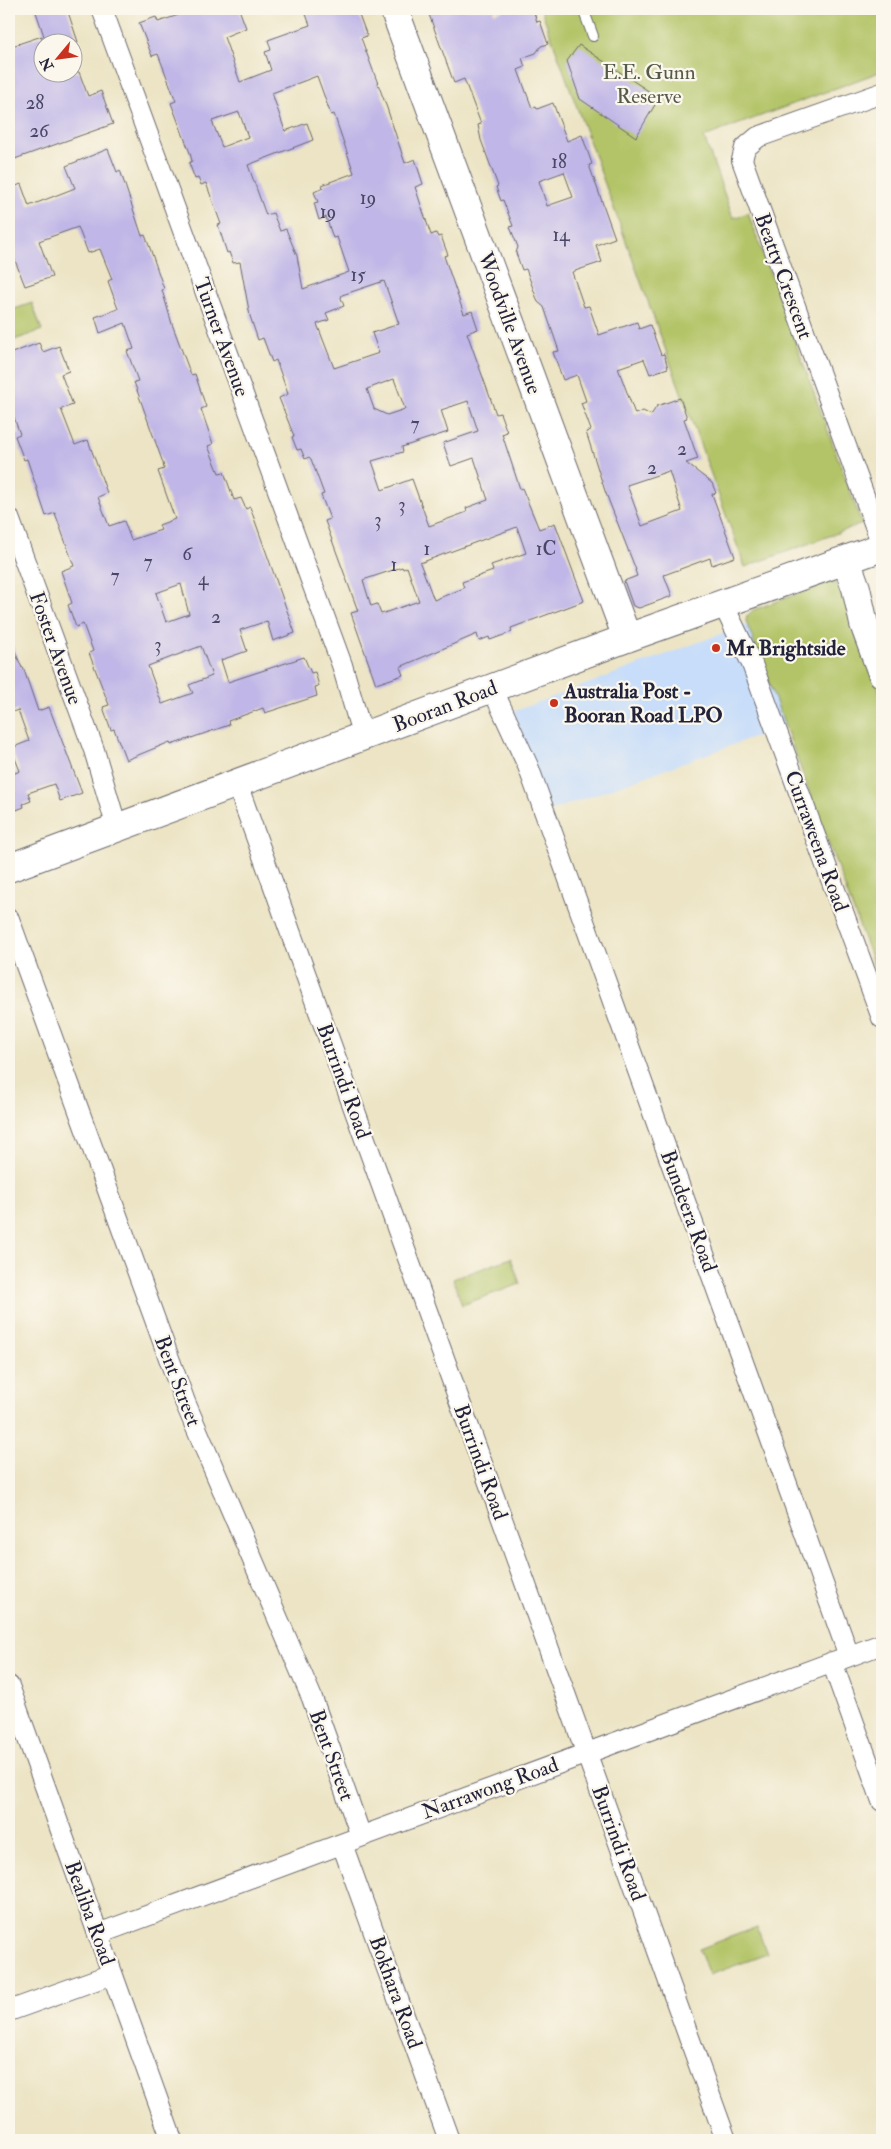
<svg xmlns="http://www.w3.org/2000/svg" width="891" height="2149" viewBox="0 0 891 2149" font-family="'IM FELL Double Pica',serif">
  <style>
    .built { fill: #c7ddf9 }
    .green { fill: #b3c467; stroke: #6a7351 }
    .building { fill: #c0b6e7; fill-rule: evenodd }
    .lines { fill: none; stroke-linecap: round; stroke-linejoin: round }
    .lane-casing { stroke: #69666b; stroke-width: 12 }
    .street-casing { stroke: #69666b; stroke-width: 22 }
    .secondary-casing { stroke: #69666b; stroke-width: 30 }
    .lane { stroke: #fff; stroke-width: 10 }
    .street { stroke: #fff; stroke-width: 20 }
    .secondary { stroke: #fff; stroke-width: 28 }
    .poi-dot { fill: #c8321e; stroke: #fbf7ec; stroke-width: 2 }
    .labels { text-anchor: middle; stroke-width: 4.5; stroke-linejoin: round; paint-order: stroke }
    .number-label { font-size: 19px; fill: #4a4766 }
    .park-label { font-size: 21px; fill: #555b4a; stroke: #fbf7ec }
    .street-label { font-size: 21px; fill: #22223b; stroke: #fbf7ec }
    .poi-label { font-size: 21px; font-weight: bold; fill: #22223b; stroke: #fbf7ec; text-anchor: start }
  </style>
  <rect width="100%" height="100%" fill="#fbf7ec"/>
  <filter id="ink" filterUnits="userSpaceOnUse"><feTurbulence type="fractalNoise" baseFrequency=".02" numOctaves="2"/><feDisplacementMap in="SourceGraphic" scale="10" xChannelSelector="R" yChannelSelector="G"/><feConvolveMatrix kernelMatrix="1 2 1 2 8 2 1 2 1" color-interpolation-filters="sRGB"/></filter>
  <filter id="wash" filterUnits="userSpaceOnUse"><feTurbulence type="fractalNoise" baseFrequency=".0096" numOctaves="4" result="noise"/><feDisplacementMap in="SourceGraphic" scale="20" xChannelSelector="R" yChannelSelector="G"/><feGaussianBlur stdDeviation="1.12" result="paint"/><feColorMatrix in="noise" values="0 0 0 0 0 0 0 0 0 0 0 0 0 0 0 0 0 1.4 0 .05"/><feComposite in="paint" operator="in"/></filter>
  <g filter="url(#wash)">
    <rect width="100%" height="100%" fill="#ece4c4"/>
    <!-- built -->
    <path class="built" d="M 747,624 L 785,726 L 536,816 L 499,717 Z"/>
    <!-- green -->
    <path class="green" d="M 541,9 L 882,9 L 882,71 L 704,137 L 733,218 L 748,213 L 862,524 L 745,567 Z
      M 32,303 L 42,330 L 9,342 L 9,311 Z
      M 830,582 L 837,584 L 847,603 L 882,698 L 882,987 L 746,621 L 747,616 L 753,610 Z
      M 511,1258 L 520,1284 L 462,1305 L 453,1279 Z
      M 757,1927 L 767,1954 L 709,1975 L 699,1949 Z"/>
    <g id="blocks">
      <!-- building -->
      <path class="building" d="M 35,9 L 67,9 L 78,42 L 46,42 Z
        M 196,9 L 239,9 L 246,28 L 224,37 L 240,82 L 271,70 L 265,52 L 271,50 L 268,40 L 310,25 L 304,9 L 357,9 L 367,36 L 361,38 L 387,108 L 405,163 L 415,159 L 423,184 L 415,187 L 431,235 L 436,233 L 438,237 L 441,236 L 448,255 L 444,256 L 464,314 L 472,311 L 478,329 L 467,333 L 496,414 L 500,413 L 507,432 L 502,434 L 520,489 L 522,488 L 539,529 L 555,523 L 584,601 L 511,628 L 512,632 L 490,640 L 489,637 L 479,641 L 477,634 L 400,667 L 403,675 L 376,684 L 351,613 L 358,611 L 325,521 L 330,519 L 321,495 L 324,494 L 311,459 L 309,457 L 305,459 L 301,449 L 297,450 L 292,437 L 294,436 L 279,398 L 288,394 L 276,360 L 272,362 L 263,338 L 258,340 L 250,316 L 240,262 L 233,263 L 229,252 L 227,253 L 218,225 L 221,224 L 206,183 L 201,185 L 198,178 L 195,179 L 189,163 L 192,161 L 190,153 L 171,103 L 176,101 L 158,54 L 152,56 L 139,23 L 156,17 L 158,22 ZM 317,76 L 331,115 L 334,114 L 354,173 L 322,185 L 323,188 L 314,192 L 318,202 L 314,203 L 319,220 L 326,217 L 333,238 L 337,237 L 349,272 L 303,289 L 297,256 L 286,229 L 280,231 L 273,213 L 266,215 L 248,165 L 313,140 L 307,123 L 285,131 L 272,93 ZM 239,112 L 248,137 L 222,147 L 212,121 ZM 384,281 L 399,324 L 372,333 L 379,353 L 334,368 L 317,324 L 329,320 L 326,313 L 344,306 L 341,298 L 342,295 ZM 394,379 L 405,409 L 387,415 L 374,409 L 367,389 ZM 468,401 L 478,431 L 443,443 L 451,466 L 474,458 L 488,500 L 466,508 L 467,512 L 429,526 L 412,479 L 382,490 L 372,461 L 403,452 L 402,447 L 448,432 L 441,410 ZM 517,527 L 526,553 L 491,565 L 493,571 L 462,582 L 464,588 L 434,600 L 420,563 ZM 402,567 L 403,569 L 407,567 L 419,601 L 381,614 L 377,604 L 371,606 L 363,580 Z
        M 427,9 L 493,9 L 494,13 L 506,9 L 533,9 L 537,22 L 540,21 L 548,44 L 541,46 L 536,53 L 522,58 L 525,67 L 518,70 L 532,108 L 536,107 L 537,109 L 553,103 L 567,141 L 582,135 L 592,164 L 589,165 L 615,238 L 596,245 L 602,262 L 572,272 L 584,307 L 589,306 L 599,335 L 637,322 L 639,329 L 650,325 L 661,355 L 664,354 L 668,368 L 650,374 L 644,359 L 618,368 L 635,414 L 643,411 L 651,415 L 657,406 L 680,398 L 687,418 L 684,419 L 698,459 L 686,463 L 712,483 L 716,493 L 712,494 L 735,557 L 712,565 L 710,558 L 664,575 L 672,596 L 639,608 L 633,606 L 624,581 L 637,576 L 635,570 L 636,570 L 605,491 L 586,432 L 591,430 L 581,403 L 586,401 L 577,375 L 563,380 L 553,352 L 559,351 L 544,307 L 538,302 L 526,269 L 522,270 L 516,253 L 518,247 L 510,227 L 513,226 L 503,200 L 501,201 L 496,187 L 498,186 L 481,140 L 478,125 L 481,124 L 464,79 L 454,83 ZM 564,172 L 573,197 L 547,206 L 539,181 ZM 669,471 L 682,511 L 642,526 L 627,485 Z
        M 42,36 L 42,72 L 79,72 L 88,96 L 101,91 L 113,124 L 9,161 L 9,47 Z
        M 579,45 L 659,98 L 636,137 L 580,99 L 567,61 Z
        M 108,149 L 117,172 L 120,170 L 142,236 L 145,235 L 151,251 L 164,289 L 162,290 L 172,324 L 191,375 L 195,374 L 206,407 L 201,409 L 213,444 L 208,446 L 219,473 L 224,472 L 234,500 L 241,498 L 246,509 L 250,507 L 295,633 L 273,641 L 267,621 L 240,630 L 247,651 L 221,660 L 228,682 L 304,657 L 311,673 L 315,672 L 319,686 L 315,687 L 317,696 L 265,713 L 263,708 L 228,721 L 229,725 L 171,745 L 170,742 L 126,760 L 114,729 L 111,730 L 103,707 L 109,705 L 89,653 L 93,651 L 83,624 L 76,627 L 68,605 L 72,603 L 61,571 L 74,566 L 55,513 L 46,516 L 27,459 L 24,460 L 15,436 L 20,434 L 9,404 L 9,354 L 39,343 L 43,352 L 59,346 L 69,371 L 61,374 L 73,405 L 61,409 L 75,445 L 88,440 L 107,493 L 98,497 L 109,526 L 124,521 L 131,540 L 161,530 L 159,525 L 175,519 L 158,471 L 164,469 L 163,463 L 134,382 L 138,381 L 127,351 L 134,349 L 125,323 L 100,333 L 95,317 L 118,309 L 108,281 L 112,279 L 100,249 L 88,253 L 78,227 L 39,241 L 52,277 L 25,286 L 9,245 L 9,189 L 21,184 L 29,206 L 75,188 L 66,166 ZM 181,584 L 189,614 L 166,622 L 156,593 ZM 201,646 L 212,676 L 189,685 L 193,693 L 162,704 L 148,666 Z
        M 9,637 L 22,668 L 23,667 L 38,711 L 49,707 L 82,793 L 60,801 L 54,784 L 28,793 L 31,801 L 23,804 L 24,807 L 9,813 L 9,771 L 10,775 L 20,771 L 11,748 L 29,741 L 18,710 L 9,713 Z"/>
    </g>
  </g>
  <g filter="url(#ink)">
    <use href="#blocks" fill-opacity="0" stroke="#69666b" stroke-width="1"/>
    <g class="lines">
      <!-- lane casing -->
      <g class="lane-casing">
        <path id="lane" d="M 583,9 L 593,36"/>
      </g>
      <!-- street casing -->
      <g class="street-casing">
        <path id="street" d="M 102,9 L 342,665 L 363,737
          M 882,93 L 758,137 L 745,148 L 742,160 L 882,545
          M 9,518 L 94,750 L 117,828
          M 723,604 L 752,664 L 882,1018
          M 492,688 L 528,766 L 849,1656
          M 237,784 L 726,2140
          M 9,919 L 185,1402 L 312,1698 L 361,1836
          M 832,1662 L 882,1801
          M 9,1686 L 172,2140
          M 342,1844 L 449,2140
          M 98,1934 L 882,1644
          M 9,2011 L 112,1974"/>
      </g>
      <!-- secondary casing -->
      <g class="secondary-casing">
        <path id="secondary" d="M 394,9 L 627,638
          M 846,560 L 856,588 L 864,624 L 882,673
          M 9,868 L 627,638 L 882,547"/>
      </g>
      <!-- lane -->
      <use href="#lane" class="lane"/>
      <!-- street -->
      <use href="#street" class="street"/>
      <!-- secondary -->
      <use href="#secondary" class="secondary"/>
    </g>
  </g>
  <!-- markers -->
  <g class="poi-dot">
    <circle cx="716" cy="648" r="5"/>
    <circle cx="554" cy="703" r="5"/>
  </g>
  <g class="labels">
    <!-- number labels -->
    <g class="number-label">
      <text x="35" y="109">28</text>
      <text x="39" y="137">26</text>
      <text x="559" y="168">18</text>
      <text x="368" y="204">19</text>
      <text x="328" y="218">19</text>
      <text x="561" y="241">14</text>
      <text x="358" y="281">15</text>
      <text x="415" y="430">7</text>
      <text x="682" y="455">2</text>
      <text x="652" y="474">2</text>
      <text x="402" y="511">3</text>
      <text x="378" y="526">3</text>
      <text x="427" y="555">1</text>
      <text x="546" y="555">1C</text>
      <text x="187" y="560">6</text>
      <text x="148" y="568">7</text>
      <text x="394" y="571">1</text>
      <text x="115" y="582">7</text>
      <text x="203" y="585">4</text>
      <text x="216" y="623">2</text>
      <text x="158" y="651">3</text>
    </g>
    <!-- park labels -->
    <g class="park-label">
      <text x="649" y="79">E.E. Gunn<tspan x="649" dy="24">Reserve</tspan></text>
    </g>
    <!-- street labels -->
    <g class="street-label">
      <text transform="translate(784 276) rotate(70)" y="7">Beatty Crescent</text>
      <text transform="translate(510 323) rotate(70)" y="7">Woodville Avenue</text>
      <text transform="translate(222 337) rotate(70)" y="7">Turner Avenue</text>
      <text transform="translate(56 648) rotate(70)" y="7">Foster Avenue</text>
      <text transform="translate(445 706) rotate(-21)" y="7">Booran Road</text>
      <text transform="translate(817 841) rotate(70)" y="7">Curraweena Road</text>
      <text transform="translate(344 1081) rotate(70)" y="7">Burrindi Road</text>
      <text transform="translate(689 1211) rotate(70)" y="7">Bundeera Road</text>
      <text transform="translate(178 1381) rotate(69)" y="7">Bent Street</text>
      <text transform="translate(481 1462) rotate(70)" y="7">Burrindi Road</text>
      <text transform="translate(332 1755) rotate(70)" y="7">Bent Street</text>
      <text transform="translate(490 1788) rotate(-20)" y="7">Narrawong Road</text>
      <text transform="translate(619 1843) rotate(70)" y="7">Burrindi Road</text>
      <text transform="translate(90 1913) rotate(70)" y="7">Bealiba Road</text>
      <text transform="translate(396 1992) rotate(70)" y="7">Bokhara Road</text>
    </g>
    <!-- poi labels -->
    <g class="poi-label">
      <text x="726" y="655">Mr Brightside</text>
      <text x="564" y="698">Australia Post -<tspan x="564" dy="24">Booran Road LPO</tspan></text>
    </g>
  </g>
  <!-- margin -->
  <rect width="891" height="2149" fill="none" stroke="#fbf7ec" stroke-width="30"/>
  <!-- north arrow -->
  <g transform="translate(58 58) rotate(241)"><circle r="24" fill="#fbf7ec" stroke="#a4a2a5"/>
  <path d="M0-4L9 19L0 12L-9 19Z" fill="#c8321e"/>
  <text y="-8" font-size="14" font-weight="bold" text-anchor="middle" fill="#22223b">N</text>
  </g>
</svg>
